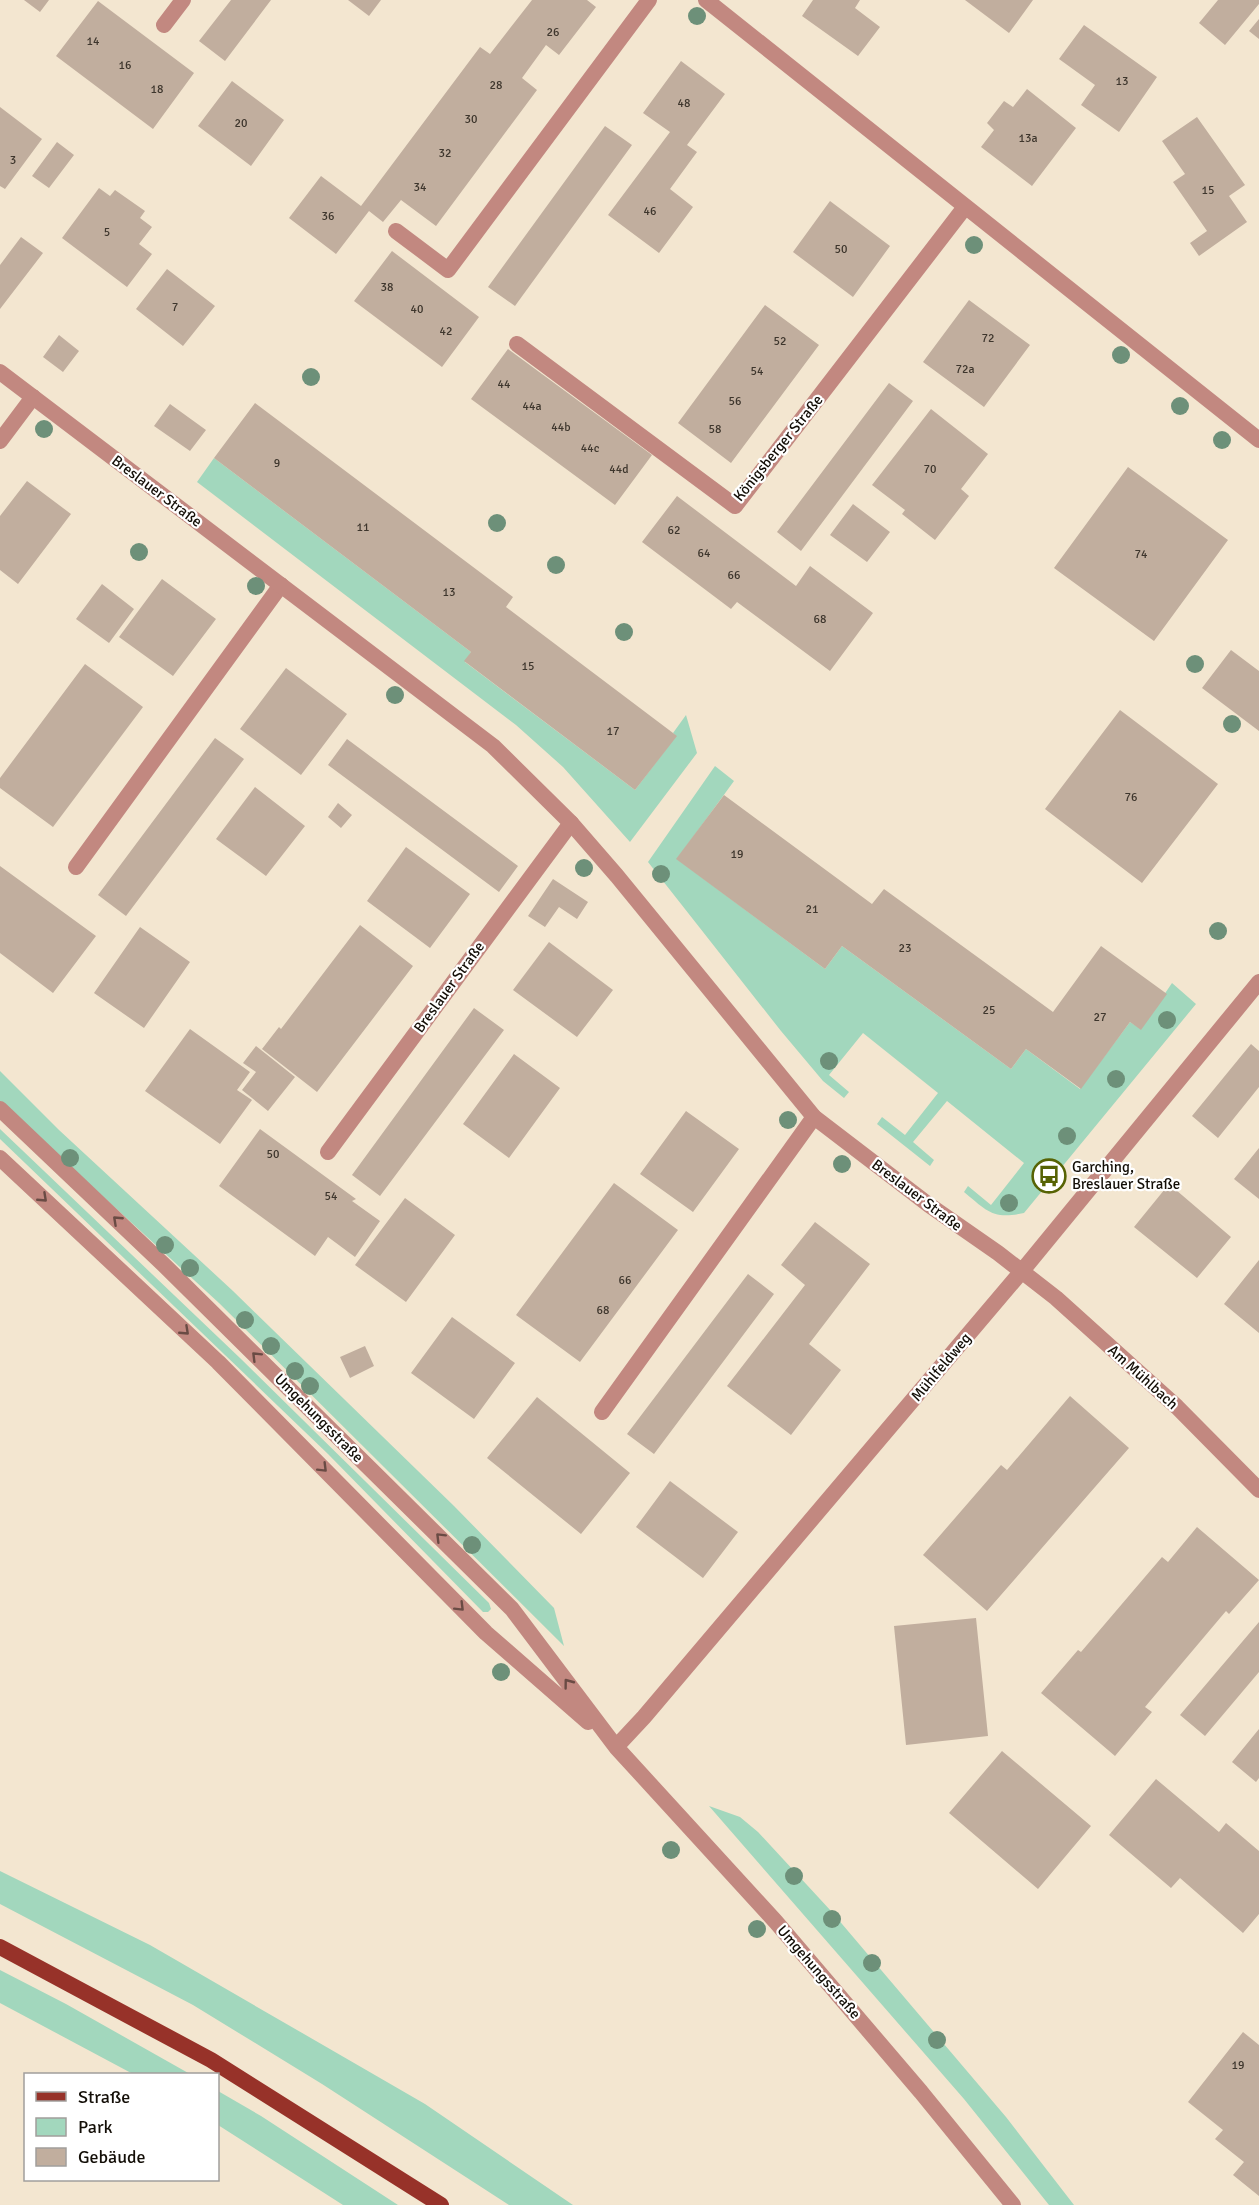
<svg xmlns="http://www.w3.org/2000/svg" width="1259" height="2205" viewBox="0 0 1259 2205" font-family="Signika,sans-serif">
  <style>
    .green { fill: #a2d7bd }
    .building { fill: #c1ae9e }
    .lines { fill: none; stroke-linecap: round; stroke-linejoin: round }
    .service { stroke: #c28880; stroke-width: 16 }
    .minor { stroke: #c28880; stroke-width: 16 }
    .primary { stroke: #973229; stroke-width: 16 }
    .tree { fill: #6d9079 }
    .oneway { stroke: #6a4b44 }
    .labels { text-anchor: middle; stroke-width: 4.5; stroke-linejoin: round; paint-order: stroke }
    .number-label { font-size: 12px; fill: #3e362d }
    .street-label { font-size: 15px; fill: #130e07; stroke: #fff }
    .poi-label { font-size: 15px; fill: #130e07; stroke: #fff; text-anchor: start }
  </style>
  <rect width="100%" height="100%" fill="#f3e6d0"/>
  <!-- green -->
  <path class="green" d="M 214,458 L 471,652 L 465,662 L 635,790 L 676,736 L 673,733 L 686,715 L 697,753 L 630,842 L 563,767 L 516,725 L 197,482 Z
    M 715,766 L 734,781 L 677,859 L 825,969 L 842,946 L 1011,1069 L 1026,1049 L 1080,1089 L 1130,1022 L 1141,1029 L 1172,983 L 1196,1004 L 1024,1213 C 993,1220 987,1211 964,1192 L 968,1186 L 991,1205 L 1024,1163 L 947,1101 L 913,1142 L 934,1160 L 930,1166 L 877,1124 L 882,1117 L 905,1135 L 938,1093 L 863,1033 L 829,1075 L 849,1092 L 844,1098 L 823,1081 L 781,1031 L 648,862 Z
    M 0,1071 L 59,1130 L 233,1291 L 454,1506 L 554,1608 L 564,1646 L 219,1303 L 0,1102 Z
    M 0,1129 L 240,1358 L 489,1603 L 491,1609 L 488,1612 L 483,1612 L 328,1454 L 0,1139 Z
    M 709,1806 L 740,1817 L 758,1832 L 831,1911 L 1006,2117 L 1074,2205 L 1049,2205 L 964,2099 Z
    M 0,1871 L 150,1945 L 425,2104 L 573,2205 L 509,2205 L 322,2084 L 193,2005 L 0,1904 Z
    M 0,1970 L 66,2004 L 190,2074 L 133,2074 L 0,2003 Z
    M 218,2091 L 261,2116 L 398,2205 L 343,2205 L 218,2125 Z"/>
  <!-- building -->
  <path class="building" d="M 24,0 L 49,0 L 40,12 Z
    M 231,0 L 271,0 L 225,61 L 199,41 Z
    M 348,0 L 381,0 L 369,16 Z
    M 532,0 L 587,0 L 596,7 L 559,55 L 546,45 L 522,78 L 537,90 L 436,226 L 401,200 L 383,222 L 369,211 L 336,254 L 289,218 L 321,176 L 361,206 L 480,47 L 490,54 Z
    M 813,0 L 860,0 L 855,8 L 880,27 L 858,56 L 802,16 Z
    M 965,0 L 1033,0 L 1009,33 Z
    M 1218,0 L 1259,0 L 1259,4 L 1225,45 L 1199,23 Z
    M 98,1 L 194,73 L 153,129 L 56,56 Z
    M 1259,19 L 1259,39 L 1249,31 Z
    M 1084,25 L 1157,77 L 1119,132 L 1081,105 L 1095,85 L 1059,59 Z
    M 681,61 L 725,94 L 687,145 L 697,152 L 670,189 L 693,207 L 659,253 L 608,215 L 670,132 L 643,113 Z
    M 232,81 L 284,120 L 251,166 L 198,126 Z
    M 1027,89 L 1076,128 L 1032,186 L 981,147 L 994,130 L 987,123 L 1004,101 L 1013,107 Z
    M 0,107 L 42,139 L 5,189 L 0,186 Z
    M 1197,117 L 1245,185 L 1229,196 L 1247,222 L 1199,256 L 1190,243 L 1207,231 L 1173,182 L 1185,174 L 1162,141 Z
    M 605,126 L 632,145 L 515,306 L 488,287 Z
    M 57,142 L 74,155 L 49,188 L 32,176 Z
    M 99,188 L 110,196 L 115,190 L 145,211 L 140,218 L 152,227 L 139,244 L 152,254 L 127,287 L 62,238 Z
    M 830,201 L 890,246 L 853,297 L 793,252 Z
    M 21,237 L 43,253 L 0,309 L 0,265 Z
    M 392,251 L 479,317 L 442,367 L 354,301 Z
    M 167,269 L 215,306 L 183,346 L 136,309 Z
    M 969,300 L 1030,345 L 984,407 L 923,362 Z
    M 765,305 L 819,345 L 731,463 L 678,423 Z
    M 59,335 L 79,351 L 63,372 L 43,357 Z
    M 508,349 L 652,455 L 615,505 L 471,399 Z
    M 889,383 L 913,401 L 801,551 L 777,532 Z
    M 255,403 L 513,597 L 506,607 L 677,736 L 635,790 L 464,661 L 471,652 L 214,458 Z
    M 170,404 L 206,430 L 190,451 L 154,426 Z
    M 931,409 L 988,454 L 961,489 L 969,496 L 935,540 L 902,514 L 905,510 L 872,485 Z
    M 1128,467 L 1228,540 L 1154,641 L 1054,568 Z
    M 27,481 L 71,514 L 18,584 L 0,570 L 0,516 Z
    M 677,496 L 796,586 L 810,566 L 873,613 L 830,671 L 737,602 L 731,609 L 642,542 Z
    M 853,504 L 890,532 L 867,562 L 830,535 Z
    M 162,579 L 216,619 L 173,676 L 119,637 Z
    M 102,584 L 134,609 L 109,643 L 76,619 Z
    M 1231,650 L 1259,671 L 1259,731 L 1202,688 Z
    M 85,664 L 143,707 L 53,827 L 0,788 L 0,778 Z
    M 286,668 L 347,714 L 301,775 L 240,729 Z
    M 1120,710 L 1218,784 L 1142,883 L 1045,809 Z
    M 215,738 L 244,759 L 126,916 L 98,895 Z
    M 347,739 L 518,866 L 499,892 L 328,765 Z
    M 255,787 L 305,826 L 266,876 L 216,839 Z
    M 724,795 L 872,904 L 884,889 L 1053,1012 L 1101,946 L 1167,994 L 1141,1030 L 1130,1022 L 1081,1089 L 1026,1049 L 1011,1069 L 842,946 L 825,969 L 676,859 Z
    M 338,803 L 352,815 L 341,828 L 328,817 Z
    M 406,847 L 470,894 L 430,948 L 367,901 Z
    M 0,866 L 96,936 L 53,993 L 0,953 Z
    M 553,879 L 588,902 L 577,919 L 559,907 L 545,927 L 528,916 Z
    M 360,925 L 413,966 L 317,1092 L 262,1049 L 279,1027 L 281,1029 Z
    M 140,927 L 190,962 L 144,1028 L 94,993 Z
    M 549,942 L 613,990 L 577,1037 L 513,990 Z
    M 474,1008 L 504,1030 L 380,1196 L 352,1175 Z
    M 190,1029 L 250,1072 L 237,1090 L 252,1100 L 220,1144 L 145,1091 Z
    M 1251,1044 L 1259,1051 L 1259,1087 L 1218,1138 L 1192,1116 Z
    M 256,1046 L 295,1077 L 268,1111 L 242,1090 L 256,1072 L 243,1063 Z
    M 514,1054 L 560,1088 L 509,1158 L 463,1124 Z
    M 686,1111 L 739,1149 L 693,1212 L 640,1174 Z
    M 260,1129 L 356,1199 L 352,1201 L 380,1221 L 355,1257 L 328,1237 L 315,1256 L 219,1186 Z
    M 1259,1148 L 1259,1199 L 1234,1179 Z
    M 614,1183 L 678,1230 L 580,1362 L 516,1315 Z
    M 1169,1184 L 1231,1237 L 1197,1278 L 1134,1227 Z
    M 405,1198 L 455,1235 L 406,1302 L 355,1265 Z
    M 815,1222 L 870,1264 L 809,1344 L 841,1370 L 791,1435 L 727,1386 L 805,1285 L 781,1265 Z
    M 1259,1260 L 1259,1333 L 1224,1304 Z
    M 748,1274 L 774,1294 L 654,1454 L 627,1434 Z
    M 452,1317 L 515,1363 L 474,1419 L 411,1373 Z
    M 365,1346 L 374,1366 L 350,1378 L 340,1357 Z
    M 1070,1396 L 1129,1448 L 987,1611 L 923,1555 L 1001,1465 L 1007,1470 Z
    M 537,1397 L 630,1473 L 581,1534 L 487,1458 Z
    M 670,1481 L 738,1532 L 703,1578 L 636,1527 Z
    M 1197,1527 L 1259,1580 L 1229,1614 L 1226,1611 L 1145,1707 L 1152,1712 L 1115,1756 L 1041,1693 L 1078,1650 L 1081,1652 L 1162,1557 L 1168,1562 Z
    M 976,1618 L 988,1736 L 906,1745 L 894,1626 Z
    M 1259,1622 L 1259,1672 L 1205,1736 L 1180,1715 Z
    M 1259,1729 L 1259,1778 L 1256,1782 L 1232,1762 Z
    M 1002,1751 L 1091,1826 L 1038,1889 L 949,1813 Z
    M 1156,1779 L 1219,1832 L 1226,1823 L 1259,1851 L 1259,1914 L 1243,1933 L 1180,1878 L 1171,1888 L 1109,1835 Z
    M 1243,2032 L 1259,2045 L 1259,2196 L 1233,2175 L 1244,2162 L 1215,2139 L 1223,2130 L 1188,2102 Z"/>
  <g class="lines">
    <!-- service -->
    <path class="service" d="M 164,25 L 183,0
      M 396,231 L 448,270 L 649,0
      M 517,344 L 735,506 L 965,207
      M 0,441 L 33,397
      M 76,867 L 281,585
      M 328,1152 L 571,823
      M 602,1412 L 814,1117"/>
    <!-- minor -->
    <path class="minor" d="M 706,0 L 1259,440
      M 0,372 L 493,746 L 571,823 L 617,876 L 814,1117 L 929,1205 L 998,1253 L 1056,1298 L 1177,1407 L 1259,1490
      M 0,1109 L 164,1265 L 512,1609 L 616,1747 L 776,1922 L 921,2092 L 1013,2205
      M 0,1158 L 218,1362 L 486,1633 L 588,1722
      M 616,1747 L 644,1717 L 1022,1271 L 1259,982"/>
    <!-- primary -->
    <path class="primary" d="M 0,1947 L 211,2060 L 441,2205"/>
  </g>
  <!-- trees -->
  <g class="tree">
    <circle cx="697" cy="16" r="9"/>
    <circle cx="974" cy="245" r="9"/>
    <circle cx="1121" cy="355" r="9"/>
    <circle cx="311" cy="377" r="9"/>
    <circle cx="1180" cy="406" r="9"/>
    <circle cx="44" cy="429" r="9"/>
    <circle cx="1222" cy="440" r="9"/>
    <circle cx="497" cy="523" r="9"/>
    <circle cx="139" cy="552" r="9"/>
    <circle cx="556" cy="565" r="9"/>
    <circle cx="256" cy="586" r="9"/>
    <circle cx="624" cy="632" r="9"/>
    <circle cx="1195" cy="664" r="9"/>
    <circle cx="395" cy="695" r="9"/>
    <circle cx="1232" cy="724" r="9"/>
    <circle cx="584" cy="868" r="9"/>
    <circle cx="661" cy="874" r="9"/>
    <circle cx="1218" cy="931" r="9"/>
    <circle cx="1167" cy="1020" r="9"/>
    <circle cx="829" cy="1061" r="9"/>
    <circle cx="1116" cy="1079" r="9"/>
    <circle cx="788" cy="1120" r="9"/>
    <circle cx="1067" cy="1136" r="9"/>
    <circle cx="70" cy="1158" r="9"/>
    <circle cx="842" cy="1164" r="9"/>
    <circle cx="1009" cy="1203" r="9"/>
    <circle cx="165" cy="1245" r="9"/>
    <circle cx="190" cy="1268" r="9"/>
    <circle cx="245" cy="1320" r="9"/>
    <circle cx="271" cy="1346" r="9"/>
    <circle cx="295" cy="1371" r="9"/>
    <circle cx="310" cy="1386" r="9"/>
    <circle cx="472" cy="1545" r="9"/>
    <circle cx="501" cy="1672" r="9"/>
    <circle cx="671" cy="1850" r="9"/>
    <circle cx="794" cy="1876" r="9"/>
    <circle cx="832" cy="1919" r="9"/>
    <circle cx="757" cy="1929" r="9"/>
    <circle cx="872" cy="1963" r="9"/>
    <circle cx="937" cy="2040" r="9"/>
  </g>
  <!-- one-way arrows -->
  <defs><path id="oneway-chevron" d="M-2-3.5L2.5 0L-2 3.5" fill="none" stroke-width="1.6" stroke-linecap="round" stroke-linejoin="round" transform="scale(1.5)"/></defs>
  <g class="oneway">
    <use href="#oneway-chevron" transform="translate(43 1198) rotate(43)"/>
    <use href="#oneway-chevron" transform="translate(117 1220) rotate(-137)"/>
    <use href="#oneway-chevron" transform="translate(185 1331) rotate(43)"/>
    <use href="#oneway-chevron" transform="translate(256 1356) rotate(-135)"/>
    <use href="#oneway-chevron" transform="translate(323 1468) rotate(45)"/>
    <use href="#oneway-chevron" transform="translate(440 1537) rotate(-135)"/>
    <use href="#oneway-chevron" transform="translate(460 1607) rotate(45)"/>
    <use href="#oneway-chevron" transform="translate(568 1683) rotate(-127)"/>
  </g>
  <!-- icons -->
  <defs>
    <g id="bus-ring" transform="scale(1.725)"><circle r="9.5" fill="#fff" stroke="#576304" stroke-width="1.5"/><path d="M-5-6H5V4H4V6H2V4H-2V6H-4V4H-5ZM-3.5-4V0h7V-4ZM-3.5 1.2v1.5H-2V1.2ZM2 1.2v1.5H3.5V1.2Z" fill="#576304"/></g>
  </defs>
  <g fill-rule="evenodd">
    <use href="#bus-ring" x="1049" y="1176"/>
  </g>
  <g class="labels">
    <!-- number labels -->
    <g class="number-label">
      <text x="553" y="36">26</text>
      <text x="93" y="45">14</text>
      <text x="125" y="69">16</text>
      <text x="1122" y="85">13</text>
      <text x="496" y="89">28</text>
      <text x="157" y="93">18</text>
      <text x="684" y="107">48</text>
      <text x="471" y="123">30</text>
      <text x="241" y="127">20</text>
      <text x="1028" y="142">13a</text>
      <text x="445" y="157">32</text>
      <text x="13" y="164">3</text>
      <text x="420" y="191">34</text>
      <text x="1208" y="194">15</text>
      <text x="650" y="215">46</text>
      <text x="328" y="220">36</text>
      <text x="107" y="236">5</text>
      <text x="841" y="253">50</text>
      <text x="387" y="291">38</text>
      <text x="175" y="311">7</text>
      <text x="417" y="313">40</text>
      <text x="446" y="335">42</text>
      <text x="988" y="342">72</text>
      <text x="780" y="345">52</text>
      <text x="965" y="373">72a</text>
      <text x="757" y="375">54</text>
      <text x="504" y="388">44</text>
      <text x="735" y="405">56</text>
      <text x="532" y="410">44a</text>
      <text x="561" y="431">44b</text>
      <text x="715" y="433">58</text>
      <text x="590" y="452">44c</text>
      <text x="277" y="467">9</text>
      <text x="619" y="473">44d</text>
      <text x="930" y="473">70</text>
      <text x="363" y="531">11</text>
      <text x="674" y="534">62</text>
      <text x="704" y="557">64</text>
      <text x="1141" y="558">74</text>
      <text x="734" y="579">66</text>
      <text x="449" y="596">13</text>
      <text x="820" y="623">68</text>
      <text x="528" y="670">15</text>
      <text x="613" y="735">17</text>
      <text x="1131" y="801">76</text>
      <text x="737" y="858">19</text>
      <text x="812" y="913">21</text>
      <text x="905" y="952">23</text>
      <text x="989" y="1014">25</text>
      <text x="1100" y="1021">27</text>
      <text x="273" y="1158">50</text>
      <text x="331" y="1200">54</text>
      <text x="625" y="1284">66</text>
      <text x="603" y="1314">68</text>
      <text x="1238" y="2069">19</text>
    </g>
    <!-- street labels -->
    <g class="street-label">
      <text transform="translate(778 448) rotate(-51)" y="5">Königsberger Straße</text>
      <text transform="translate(157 491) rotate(37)" y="5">Breslauer Straße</text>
      <text transform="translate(449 987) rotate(-54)" y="5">Breslauer Straße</text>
      <text transform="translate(917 1195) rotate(37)" y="5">Breslauer Straße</text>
      <text transform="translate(941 1367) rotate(-50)" y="5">Mühlfeldweg</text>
      <text transform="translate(1143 1377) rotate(42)" y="5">Am Mühlbach</text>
      <text transform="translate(319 1418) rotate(45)" y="5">Umgehungsstraße</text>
      <text transform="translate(819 1972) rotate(49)" y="5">Umgehungsstraße</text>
    </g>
    <!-- poi labels -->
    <g class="poi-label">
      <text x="1072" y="1172">Garching,<tspan x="1072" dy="17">Breslauer Straße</tspan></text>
    </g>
  </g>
  <!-- legend -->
  <rect x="24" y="2073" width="195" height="108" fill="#ffffff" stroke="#a19f9c" stroke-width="1.5"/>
  <rect x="36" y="2092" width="30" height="9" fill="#973229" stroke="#a19f9c" stroke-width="1.5"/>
  <text x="78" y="2103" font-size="18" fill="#130e07">Straße</text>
  <rect x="36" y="2118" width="30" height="18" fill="#a2d7bd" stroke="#a19f9c" stroke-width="1.5"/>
  <text x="78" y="2133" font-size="18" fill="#130e07">Park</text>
  <rect x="36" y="2148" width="30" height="18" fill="#c1ae9e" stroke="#a19f9c" stroke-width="1.5"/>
  <text x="78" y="2163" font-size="18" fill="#130e07">Gebäude</text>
</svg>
